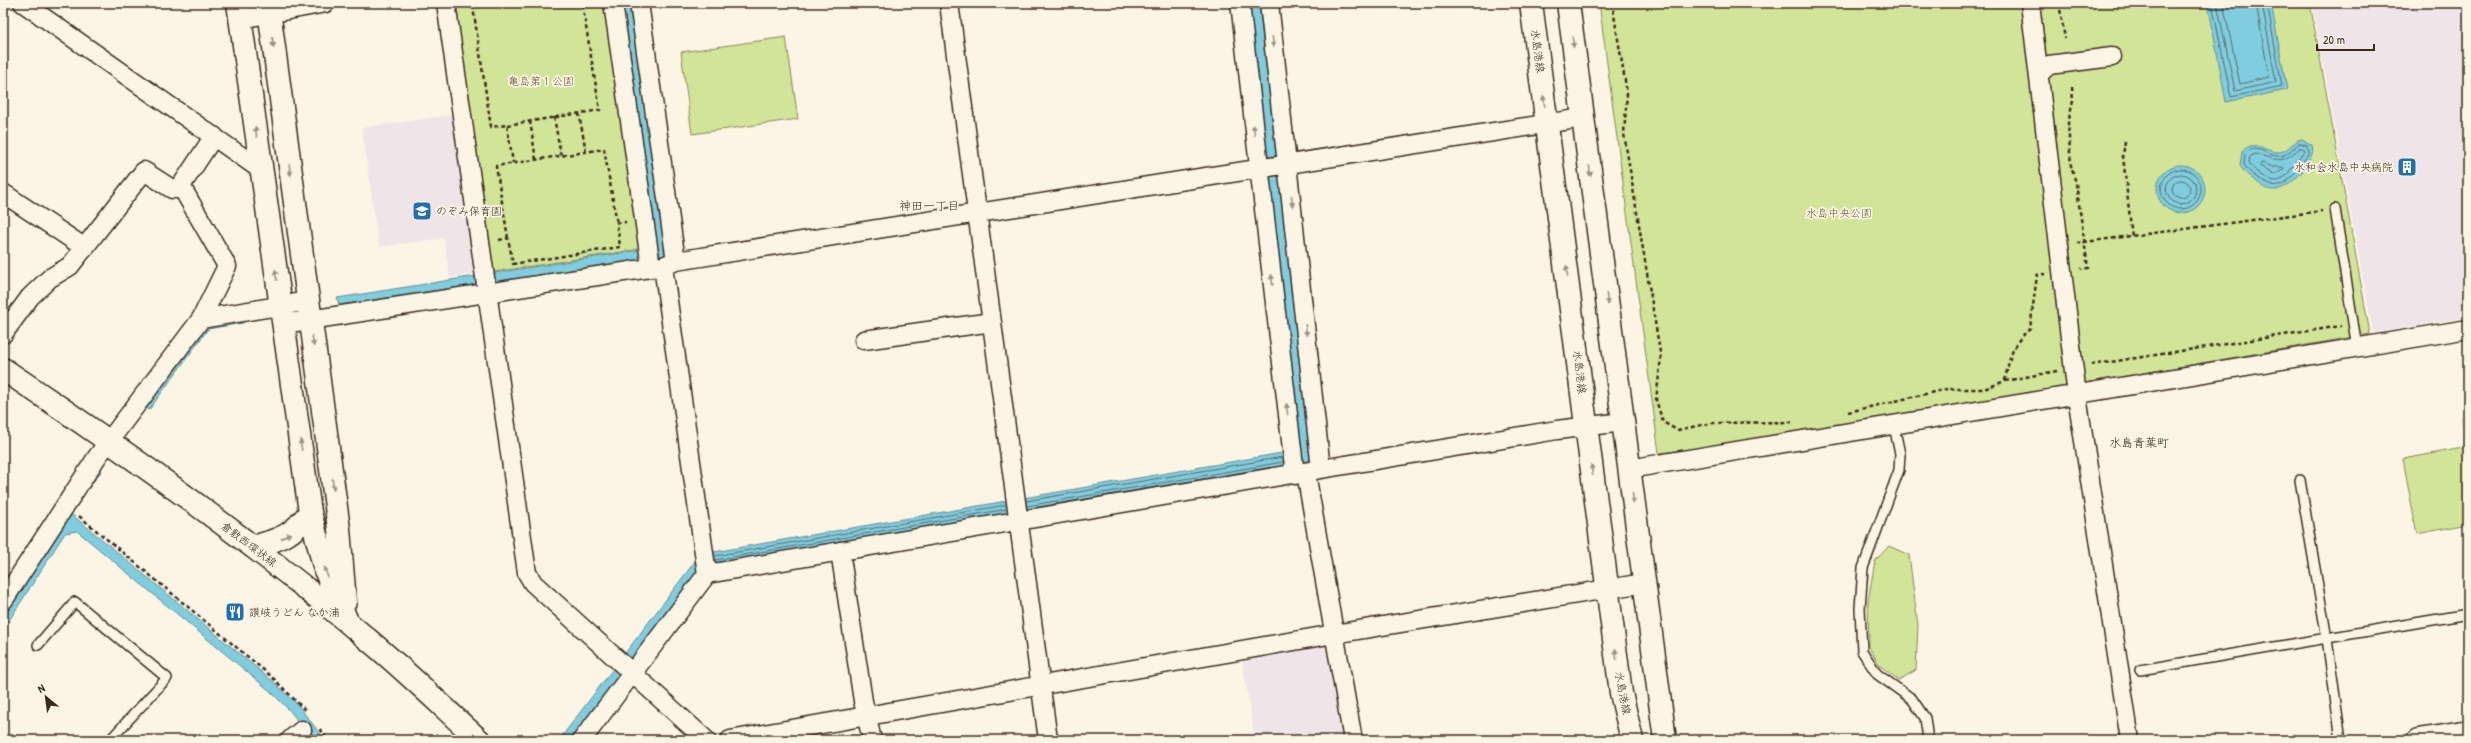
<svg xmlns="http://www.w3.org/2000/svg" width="2471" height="743" viewBox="0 0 2471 743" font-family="'Patrick Hand','Klee One',sans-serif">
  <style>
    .built { fill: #efe4e8 }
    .green { fill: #d1e498; stroke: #86875b }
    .water { fill: #80cddf; stroke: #648c92 }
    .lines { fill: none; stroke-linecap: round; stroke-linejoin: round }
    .shore { stroke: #576b6b; stroke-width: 1 }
    .lane-casing { stroke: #3b2a1e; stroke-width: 12 }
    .street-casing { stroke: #3b2a1e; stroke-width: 21 }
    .secondary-casing { stroke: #3b2a1e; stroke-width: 25 }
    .path { stroke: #3b2a1e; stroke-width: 2.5; stroke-dasharray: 4 3; stroke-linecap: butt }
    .lane { stroke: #fcf5e5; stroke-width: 9 }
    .street { stroke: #fcf5e5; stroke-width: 18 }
    .secondary { stroke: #fcf5e5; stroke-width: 22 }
    .oneway { fill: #9c9082 }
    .labels { text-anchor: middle; stroke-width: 3.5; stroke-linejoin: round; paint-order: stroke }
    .street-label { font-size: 11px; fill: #3b2a1e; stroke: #fcf5e5 }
    .park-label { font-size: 11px; fill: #60583c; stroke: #fcf5e5 }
    .poi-label { font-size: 11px; fill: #3b2a1e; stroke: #fcf5e5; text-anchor: start }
    .neighbourhood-label { font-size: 12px; fill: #3b2a1e; stroke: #fcf5e5 }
  </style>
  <rect width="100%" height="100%" fill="#fcf5e5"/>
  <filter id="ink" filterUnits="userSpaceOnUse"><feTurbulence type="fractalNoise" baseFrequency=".025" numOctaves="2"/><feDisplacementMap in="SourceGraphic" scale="8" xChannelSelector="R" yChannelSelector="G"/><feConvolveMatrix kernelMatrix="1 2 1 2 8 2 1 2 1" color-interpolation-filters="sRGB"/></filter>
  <g filter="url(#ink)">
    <!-- built -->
    <path class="built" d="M 2312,3 L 2468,3 L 2468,317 L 2373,333 Z
      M 456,114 L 478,273 L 450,278 L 444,238 L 379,247 L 362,128 Z
      M 1330,644 L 1346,740 L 1255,740 L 1242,659 Z"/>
    <!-- green -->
    <path class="green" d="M 454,3 L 605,3 L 640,249 L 494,272 Z
      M 1599,3 L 2310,3 L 2370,334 L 1744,442 L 1659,453 Z
      M 786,37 L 798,119 L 692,134 L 681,52 Z
      M 2468,416 L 2468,430 L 2464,431 L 2462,417 Z
      M 2468,447 L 2468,524 L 2417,534 L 2403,459 Z
      M 1889,546 L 1909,555 L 1918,625 L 1916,670 L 1899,680 L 1880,666 L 1869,647 L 1868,601 L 1875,561 Z"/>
    <!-- water -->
    <path class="water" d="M 621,3 L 630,3 L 668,256 L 339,305 L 337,298 L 640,250 Z
      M 1248,3 L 1259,3 L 1311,461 L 716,564 L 697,572 L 572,740 L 559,740 L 696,560 L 714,552 L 1299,450 Z
      M 2208,3 L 2271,3 L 2287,90 L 2226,102 Z
      M 2302,139 L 2312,145 C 2317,160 2290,190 2274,190 C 2268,190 2262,186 2257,182 C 2250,177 2244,173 2240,165 L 2242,152 C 2254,138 2263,151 2277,152 C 2287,153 2292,141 2302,139 Z
      M2157 189a24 24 0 1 1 48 0a24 24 0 1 1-48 0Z
      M 242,315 L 243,323 L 208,329 L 149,410 L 142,405 L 203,322 Z
      M 96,466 L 102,470 L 70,513 L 276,684 L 298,705 L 325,740 L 313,740 L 290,711 L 270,691 L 77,531 L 65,533 L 3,630 L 3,610 Z"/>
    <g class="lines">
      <!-- shore -->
      <path class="shore" d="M 2212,3 L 2231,97 L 2282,86 L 2267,3
        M 2217,3 L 2235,91 L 2276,82 L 2262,3
        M 2223,3 L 2240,84 L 2269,77 L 2256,3
        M 2300,143 L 2307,145 L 2308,154 C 2297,170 2285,196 2262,181 C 2255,176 2248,172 2244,164 L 2245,154 C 2256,141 2268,158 2281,156 C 2289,154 2293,147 2300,143 Z
        M 2300,148 L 2303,148 L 2304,151 L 2286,176 L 2277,181 C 2267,181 2253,171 2249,162 L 2250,157 L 2255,154 C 2279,159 2279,166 2300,148 Z
        M 2262,163 L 2273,167 L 2283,167 L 2284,169 L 2274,175 L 2260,166 Z
        M2161 189a20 20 0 1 1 40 0a20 20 0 1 1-40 0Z
        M2166 189a15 15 0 1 1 30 0a15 15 0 1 1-30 0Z
        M2172 189a9 9 0 1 1 18 0a9 9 0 1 1-18 0Z
        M 1026,501 L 1283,457
        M 1027,506 L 1283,462
        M 715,556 L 1006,505
        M 715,560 L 1007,509"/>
      <!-- lane casing -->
      <g class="lane-casing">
        <path id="lane" d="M 2335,209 L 2357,348
          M 1894,426 L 1900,454 L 1899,470 L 1863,568 L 1860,608 L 1862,651 L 1877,674 L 1912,699 L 1925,718 L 1928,740
          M 2300,480 L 2327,639 L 2341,740
          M 38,645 L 75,602 L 167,678 L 110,740
          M 2140,670 L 2468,614"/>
      </g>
      <!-- street casing -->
      <g class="street-casing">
        <path id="street" d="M 23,3 L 261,170
          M 446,3 L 527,573 L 533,583 L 706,740
          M 613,3 L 651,267
          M 639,3 L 676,261
          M 949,3 L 1048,740
          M 1240,3 L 1295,475
          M 1269,3 L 1321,469
          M 2030,3 L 2077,396 L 2130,740
          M 240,19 L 326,3
          M 2040,73 L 2049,65 L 2112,57
          M 3,193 L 85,248
          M 663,266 L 707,574
          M 201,319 L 308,301
          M 283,324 L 663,266 L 676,261 C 979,215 1280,163 1583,118
          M 3,334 L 30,297 L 50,278 L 70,266 L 144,171 L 172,189 L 179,189 L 214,136
          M 864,340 L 992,322
          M 1629,469 L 2468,329
          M 1306,473 L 1353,740
          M 840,551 L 863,701 L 872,740
          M 3,601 L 97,457 L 201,319 L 227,266 L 181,186
          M 290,740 L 302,730
          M 582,740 L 707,574 L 1321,469 L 1557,430 L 1623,422
          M 730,740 L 1334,634 L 1644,583"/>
      </g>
      <!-- secondary casing -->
      <g class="secondary-casing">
        <path id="secondary" d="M 238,3 L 310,512 L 325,570 L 347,621
          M 268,3 L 339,529 L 345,602
          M 1531,3 L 1621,693 L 1632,740
          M 1568,3 L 1665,740
          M 3,369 C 130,454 255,543 371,642 C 408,673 443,707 479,740
          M 253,547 C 281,539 292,536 310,512
          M 2419,740 L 2468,732"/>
      </g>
      <!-- path -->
      <path class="path" d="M 502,3 L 473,7 L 491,127 L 507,125 L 513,163
        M 1612,3 L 1627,93 L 1624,134 L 1661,358 L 1656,400 L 1663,422 L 1677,430 L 1712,423 L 1792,422
        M 2059,3 L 2065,39
        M 2072,87 L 2073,101 L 2068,123 L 2071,166 L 2076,183 L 2088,268 L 2081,269
        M 579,113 L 586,152
        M 554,117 L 561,156
        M 530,121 L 536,160
        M 507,125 L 600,110 L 582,3
        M 2125,141 L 2123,156 L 2132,237
        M 508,238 L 496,166 L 604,149 L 617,223
        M 499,240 L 508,238 L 513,264 L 620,247 L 617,223 L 626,222
        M 2077,243 L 2322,211
        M 2091,365 L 2341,326
        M 2005,381 L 2057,371
        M 1848,412 L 1947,389 L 1984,389 L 2005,381 C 2009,359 2012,343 2030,329 L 2037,275 L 2045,274
        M 79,516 L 272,677 L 307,712
        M 320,729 L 328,740"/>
      <!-- lane -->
      <use href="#lane" class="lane"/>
      <!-- street -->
      <use href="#street" class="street"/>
      <!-- secondary -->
      <use href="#secondary" class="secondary"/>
    </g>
    <!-- one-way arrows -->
    <defs><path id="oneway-solid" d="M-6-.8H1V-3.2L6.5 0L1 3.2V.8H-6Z"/></defs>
    <g class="oneway">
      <use href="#oneway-solid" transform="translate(273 42) rotate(82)"/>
      <use href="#oneway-solid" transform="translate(1273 42) rotate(83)"/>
      <use href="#oneway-solid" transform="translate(1573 42) rotate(83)"/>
      <use href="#oneway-solid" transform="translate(1544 101) rotate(-98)"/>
      <use href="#oneway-solid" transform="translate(1254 130) rotate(-96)"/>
      <use href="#oneway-solid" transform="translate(256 132) rotate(-98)"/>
      <use href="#oneway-solid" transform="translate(290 170) rotate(82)"/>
      <use href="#oneway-solid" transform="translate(1590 171) rotate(83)"/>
      <use href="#oneway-solid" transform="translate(1292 201) rotate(84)"/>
      <use href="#oneway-solid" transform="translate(1567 271) rotate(-97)"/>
      <use href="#oneway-solid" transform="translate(276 275) rotate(-98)"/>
      <use href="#oneway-solid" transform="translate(1272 280) rotate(-97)"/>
      <use href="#oneway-solid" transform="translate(1607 299) rotate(83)"/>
      <use href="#oneway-solid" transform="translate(1306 330) rotate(84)"/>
      <use href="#oneway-solid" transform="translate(313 341) rotate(82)"/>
      <use href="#oneway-solid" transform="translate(1287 409) rotate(-97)"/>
      <use href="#oneway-solid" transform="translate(301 445) rotate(-98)"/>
      <use href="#oneway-solid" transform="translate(1592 470) rotate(-97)"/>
      <use href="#oneway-solid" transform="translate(333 484) rotate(82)"/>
      <use href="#oneway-solid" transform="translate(1633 498) rotate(83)"/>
      <use href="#oneway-solid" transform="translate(286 536) rotate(-30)"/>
      <use href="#oneway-solid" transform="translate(326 572) rotate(-110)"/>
      <use href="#oneway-solid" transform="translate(1616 654) rotate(-97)"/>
    </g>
  </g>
  <!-- icons -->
  <defs>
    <g id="building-square" transform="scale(1)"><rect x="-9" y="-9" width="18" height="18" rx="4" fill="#1f6fb2" stroke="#fcf5e5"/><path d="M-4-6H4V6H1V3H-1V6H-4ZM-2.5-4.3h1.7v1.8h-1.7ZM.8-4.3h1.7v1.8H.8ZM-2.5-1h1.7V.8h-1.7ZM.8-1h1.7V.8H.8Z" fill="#fff"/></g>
    <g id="school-square" transform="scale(1)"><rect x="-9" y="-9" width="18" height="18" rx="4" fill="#1f6fb2" stroke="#fcf5e5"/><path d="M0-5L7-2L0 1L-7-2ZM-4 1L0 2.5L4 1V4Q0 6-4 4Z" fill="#fff"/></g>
    <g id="restaurant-square" transform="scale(1)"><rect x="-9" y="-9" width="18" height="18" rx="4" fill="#1f6fb2" stroke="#fcf5e5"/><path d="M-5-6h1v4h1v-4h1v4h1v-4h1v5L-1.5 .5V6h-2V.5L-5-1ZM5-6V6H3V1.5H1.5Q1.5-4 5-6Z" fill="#fff"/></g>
  </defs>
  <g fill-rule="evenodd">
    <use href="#building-square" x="2407" y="167"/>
    <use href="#school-square" x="422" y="211"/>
    <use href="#restaurant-square" x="235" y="612"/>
  </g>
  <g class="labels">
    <!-- street labels -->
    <g class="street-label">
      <text transform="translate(1538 51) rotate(82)" y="4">水島港線</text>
      <text transform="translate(1580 372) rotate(83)" y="4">水島港線</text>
      <text transform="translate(249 544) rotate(37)" y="4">倉敷西環状線</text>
      <text transform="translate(1623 693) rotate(79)" y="4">水島港線</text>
    </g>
    <!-- park labels -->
    <g class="park-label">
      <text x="541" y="85">亀島第１公園</text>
      <text x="1839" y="217">水島中央公園</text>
    </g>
    <!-- poi labels -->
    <g class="poi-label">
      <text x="2393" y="171" text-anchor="end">水和会水島中央病院</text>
      <text x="436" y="215">のぞみ保育園</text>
      <text x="249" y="616">讃岐うどん なか浦</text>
    </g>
    <!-- neighbourhood labels -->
    <g class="neighbourhood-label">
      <text x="929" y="210">神田一丁目</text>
      <text x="2139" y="447">水島青葉町</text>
    </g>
  </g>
  <!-- margin -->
  <rect width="2471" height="743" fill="none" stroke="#fcf5e5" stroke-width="16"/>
  <rect x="8" y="8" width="2455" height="727" fill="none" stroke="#3b2a1e" stroke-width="1.5" filter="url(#ink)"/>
  <!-- north arrow -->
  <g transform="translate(46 697) rotate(331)" stroke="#fcf5e5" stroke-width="3" paint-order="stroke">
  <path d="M0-3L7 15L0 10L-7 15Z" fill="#3b2a1e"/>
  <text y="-6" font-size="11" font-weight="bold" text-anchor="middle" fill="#3b2a1e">N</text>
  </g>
  <!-- scale -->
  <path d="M2317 44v6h57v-6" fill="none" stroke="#3b2a1e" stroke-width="2"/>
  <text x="2323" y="44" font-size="12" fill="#3b2a1e" stroke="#fcf5e5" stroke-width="3" paint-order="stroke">20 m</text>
</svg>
